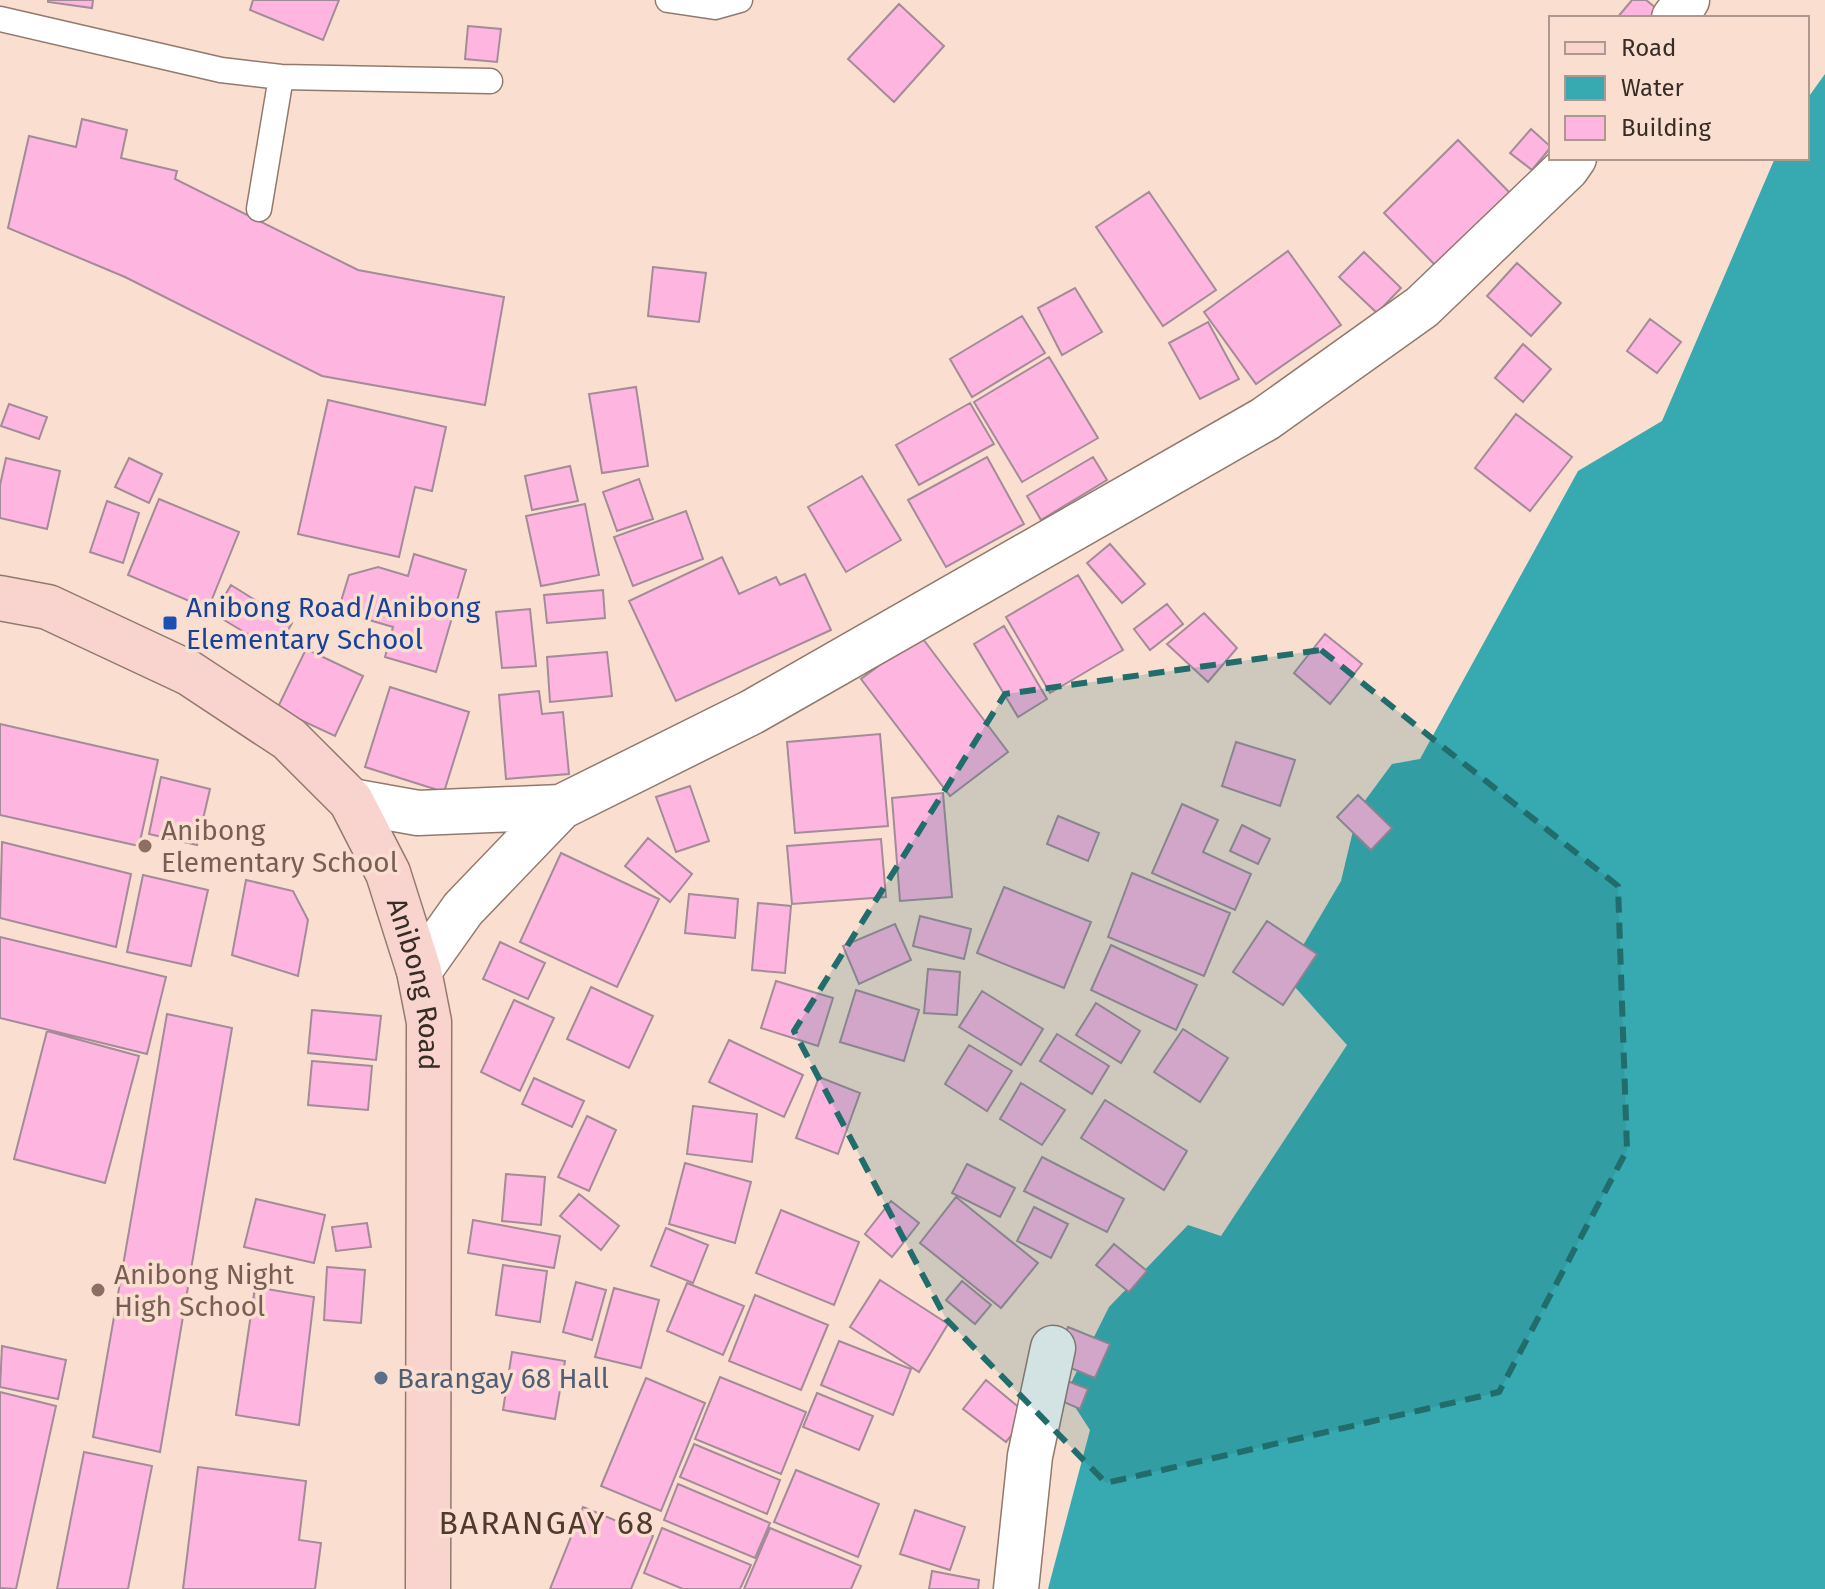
<svg xmlns="http://www.w3.org/2000/svg" width="1825" height="1589" viewBox="0 0 1825 1589" font-family="'Fira Sans',sans-serif">
  <style>
    .water { fill: #36a9b1 }
    .building { fill: #feb5e0; stroke: #a38b98; stroke-width: 2 }
    .lines { fill: none; stroke-linecap: round; stroke-linejoin: round }
    .service-casing { stroke: #917a6d; stroke-width: 27 }
    .minor-casing { stroke: #917a6d; stroke-width: 47 }
    .secondary-casing { stroke: #917a6d; stroke-width: 47 }
    .service { stroke: #fff; stroke-width: 24 }
    .minor { stroke: #fff; stroke-width: 44 }
    .secondary { stroke: #f9d4ce; stroke-width: 44 }
    .marked { fill: #216d6c; fill-opacity: 0.2; stroke: #216d6c; stroke-width: 6; stroke-dasharray: 16 10; stroke-linejoin: round }
    .transit-dot { fill: #1a4fb4; stroke: #fadfd1; stroke-width: 3 }
    .education-dot { fill: #8d6e63; stroke: #fadfd1; stroke-width: 3 }
    .service-dot { fill: #5c6f8a; stroke: #fadfd1; stroke-width: 3 }
    .labels { text-anchor: middle; stroke-width: 7; stroke-linejoin: round; paint-order: stroke }
    .transit-label { font-size: 28px; fill: #164399; stroke: #fadfd1; text-anchor: start }
    .education-label { font-size: 28px; fill: #785e54; stroke: #fadfd1; text-anchor: start }
    .street-label { font-size: 28px; fill: #372d27; stroke: #fadfd1 }
    .service-label { font-size: 28px; fill: #4e5e75; stroke: #fadfd1; text-anchor: start }
    .quarter-label { font-size: 32px; letter-spacing: 2px; fill: #4f3a2f; stroke: #fadfd1 }
  </style>
  <rect width="100%" height="100%" fill="#fadfd1"/>
  <!-- water -->
  <path class="water" d="M 1825,74 L 1825,1589 L 1048,1589 L 1090,1430 L 1066,1393 L 1109,1307 L 1188,1225 L 1221,1236 L 1347,1045 L 1285,976 L 1341,881 L 1358,810 L 1392,764 L 1420,759 L 1578,471 L 1662,421 L 1775,158 L 1807,158 L 1807,99 Z"/>
  <!-- building -->
  <path class="building" d="M 48,0 L 93,0 L 92,8 L 48,2 Z
    M 253,0 L 339,0 L 323,40 L 250,10 Z
    M 1632,0 L 1646,0 L 1666,16 L 1617,18 Z
    M 899,4 L 944,46 L 894,102 L 848,59 Z
    M 468,26 L 501,29 L 497,62 L 465,59 Z
    M 82,119 L 127,130 L 121,158 L 177,171 L 175,179 L 358,270 L 504,297 L 485,405 L 322,376 L 125,277 L 8,228 L 29,136 L 76,147 Z
    M 1531,129 L 1551,147 L 1532,170 L 1510,153 Z
    M 1458,140 L 1513,196 L 1439,269 L 1384,213 Z
    M 1149,192 L 1216,290 L 1163,326 L 1096,227 Z
    M 1288,251 L 1341,325 L 1256,384 L 1204,312 Z
    M 1364,252 L 1401,288 L 1377,313 L 1339,277 Z
    M 1517,263 L 1561,303 L 1531,336 L 1487,296 Z
    M 653,267 L 706,273 L 699,322 L 648,316 Z
    M 1075,288 L 1102,332 L 1062,355 L 1038,308 Z
    M 1022,316 L 1045,353 L 972,397 L 950,359 Z
    M 1650,319 L 1681,342 L 1657,373 L 1627,351 Z
    M 1208,322 L 1239,379 L 1200,399 L 1169,343 Z
    M 1523,344 L 1551,369 L 1523,402 L 1495,378 Z
    M 1049,357 L 1098,438 L 1022,482 L 974,402 Z
    M 636,387 L 648,466 L 602,473 L 589,394 Z
    M 328,400 L 446,427 L 432,491 L 415,487 L 399,557 L 298,534 Z
    M 970,403 L 994,444 L 919,485 L 896,445 Z
    M 9,404 L 47,417 L 39,439 L 1,426 Z
    M 1516,414 L 1572,457 L 1530,511 L 1475,468 Z
    M 987,457 L 1024,524 L 946,567 L 908,500 Z
    M 1093,457 L 1107,480 L 1041,520 L 1027,496 Z
    M 6,458 L 60,471 L 47,529 L 0,518 L 0,485 Z
    M 129,458 L 162,474 L 149,503 L 115,487 Z
    M 570,466 L 578,501 L 532,510 L 525,476 Z
    M 862,476 L 901,540 L 846,572 L 808,507 Z
    M 639,479 L 653,519 L 617,531 L 603,492 Z
    M 159,499 L 239,532 L 208,609 L 128,575 Z
    M 107,501 L 139,513 L 123,563 L 90,552 Z
    M 585,504 L 599,575 L 541,586 L 526,516 Z
    M 686,511 L 703,559 L 633,586 L 614,537 Z
    M 1110,544 L 1145,584 L 1122,603 L 1087,563 Z
    M 414,554 L 466,570 L 436,672 L 385,657 L 393,627 L 338,611 L 349,575 L 378,567 L 408,576 Z
    M 722,557 L 739,594 L 776,577 L 780,585 L 805,574 L 831,630 L 676,701 L 629,601 Z
    M 1078,575 L 1123,650 L 1050,693 L 1006,617 Z
    M 231,585 L 292,623 L 276,651 L 214,614 Z
    M 603,590 L 605,618 L 547,623 L 544,595 Z
    M 1167,604 L 1183,624 L 1150,650 L 1134,629 Z
    M 530,609 L 536,666 L 502,668 L 496,612 Z
    M 1204,613 L 1237,648 L 1208,682 L 1167,644 Z
    M 1004,626 L 1047,699 L 1018,717 L 974,644 Z
    M 1325,634 L 1362,664 L 1330,704 L 1294,673 Z
    M 920,635 L 1008,752 L 950,796 L 861,679 Z
    M 306,649 L 363,676 L 335,736 L 277,709 Z
    M 607,652 L 612,696 L 550,702 L 547,657 Z
    M 390,687 L 469,712 L 444,792 L 365,767 Z
    M 539,691 L 542,714 L 563,712 L 569,774 L 506,779 L 499,695 Z
    M 0,724 L 158,760 L 139,846 L 0,815 Z
    M 880,734 L 888,826 L 795,833 L 787,742 Z
    M 1236,742 L 1295,760 L 1280,806 L 1222,786 Z
    M 161,777 L 210,789 L 197,845 L 149,834 Z
    M 690,786 L 709,841 L 676,852 L 656,797 Z
    M 943,793 L 952,897 L 900,901 L 892,798 Z
    M 1358,795 L 1392,828 L 1371,850 L 1337,817 Z
    M 1182,804 L 1218,820 L 1203,852 L 1251,874 L 1235,910 L 1152,873 Z
    M 1058,816 L 1099,833 L 1088,861 L 1047,844 Z
    M 1242,825 L 1270,839 L 1258,864 L 1230,851 Z
    M 648,838 L 692,874 L 670,902 L 625,866 Z
    M 881,839 L 886,897 L 792,904 L 787,846 Z
    M 2,842 L 131,874 L 116,947 L 0,918 Z
    M 561,853 L 659,899 L 617,987 L 520,942 Z
    M 1132,873 L 1230,913 L 1204,976 L 1108,937 Z
    M 143,875 L 208,890 L 191,966 L 127,952 Z
    M 246,880 L 293,891 L 308,920 L 298,976 L 232,955 Z
    M 1004,887 L 1091,922 L 1064,988 L 977,953 Z
    M 689,894 L 738,899 L 735,938 L 685,933 Z
    M 758,903 L 791,906 L 785,973 L 752,970 Z
    M 920,916 L 971,929 L 964,959 L 913,946 Z
    M 1267,921 L 1317,954 L 1283,1005 L 1233,972 Z
    M 895,924 L 911,960 L 859,984 L 843,946 Z
    M 0,937 L 166,977 L 147,1054 L 0,1018 Z
    M 500,942 L 545,963 L 528,999 L 483,979 Z
    M 1111,945 L 1197,985 L 1176,1030 L 1091,990 Z
    M 928,969 L 960,972 L 957,1015 L 924,1013 Z
    M 776,981 L 833,998 L 818,1046 L 761,1028 Z
    M 591,987 L 653,1016 L 629,1068 L 567,1039 Z
    M 856,990 L 919,1010 L 904,1061 L 840,1042 Z
    M 982,991 L 1043,1029 L 1021,1065 L 959,1027 Z
    M 514,1000 L 554,1018 L 520,1091 L 481,1072 Z
    M 1096,1003 L 1140,1031 L 1121,1063 L 1076,1035 Z
    M 312,1010 L 381,1016 L 376,1060 L 308,1053 Z
    M 167,1014 L 232,1028 L 160,1452 L 93,1437 Z
    M 1183,1029 L 1228,1058 L 1200,1102 L 1154,1072 Z
    M 47,1031 L 139,1056 L 105,1183 L 14,1159 Z
    M 1057,1034 L 1109,1066 L 1092,1094 L 1040,1061 Z
    M 729,1040 L 803,1075 L 784,1117 L 709,1082 Z
    M 969,1045 L 1012,1071 L 987,1111 L 945,1084 Z
    M 312,1061 L 372,1066 L 368,1110 L 308,1105 Z
    M 819,1077 L 860,1093 L 838,1154 L 796,1138 Z
    M 534,1078 L 584,1101 L 572,1127 L 522,1104 Z
    M 1021,1083 L 1065,1110 L 1042,1145 L 1000,1119 Z
    M 1105,1100 L 1187,1151 L 1164,1190 L 1081,1138 Z
    M 693,1106 L 757,1114 L 752,1162 L 687,1154 Z
    M 587,1116 L 616,1130 L 589,1191 L 558,1177 Z
    M 1042,1157 L 1124,1199 L 1107,1232 L 1024,1191 Z
    M 685,1163 L 751,1182 L 735,1243 L 669,1224 Z
    M 967,1164 L 1015,1188 L 1000,1217 L 952,1193 Z
    M 506,1174 L 545,1177 L 541,1225 L 502,1221 Z
    M 579,1194 L 619,1226 L 601,1250 L 560,1216 Z
    M 956,1197 L 1038,1263 L 1001,1308 L 920,1243 Z
    M 256,1199 L 325,1215 L 314,1263 L 244,1247 Z
    M 891,1201 L 919,1223 L 892,1257 L 865,1234 Z
    M 1034,1207 L 1068,1224 L 1051,1258 L 1017,1241 Z
    M 781,1210 L 859,1242 L 834,1305 L 756,1273 Z
    M 473,1220 L 560,1236 L 554,1268 L 468,1253 Z
    M 367,1223 L 371,1247 L 336,1251 L 332,1227 Z
    M 666,1228 L 708,1245 L 693,1283 L 651,1266 Z
    M 1114,1244 L 1147,1271 L 1129,1292 L 1096,1265 Z
    M 503,1265 L 547,1271 L 540,1322 L 496,1315 Z
    M 327,1267 L 365,1270 L 361,1323 L 324,1320 Z
    M 880,1280 L 948,1324 L 919,1372 L 850,1327 Z
    M 962,1281 L 991,1305 L 975,1324 L 946,1300 Z
    M 576,1282 L 606,1290 L 592,1340 L 563,1332 Z
    M 687,1283 L 744,1306 L 723,1355 L 667,1331 Z
    M 255,1287 L 314,1297 L 299,1425 L 236,1415 Z
    M 614,1288 L 659,1300 L 641,1368 L 595,1357 Z
    M 755,1295 L 828,1325 L 801,1390 L 729,1361 Z
    M 1068,1327 L 1110,1344 L 1095,1378 L 1054,1361 Z
    M 839,1341 L 911,1369 L 893,1415 L 821,1385 Z
    M 2,1346 L 66,1360 L 58,1399 L 0,1387 Z
    M 512,1352 L 565,1361 L 555,1419 L 503,1410 Z
    M 1052,1375 L 1088,1389 L 1080,1409 L 1045,1394 Z
    M 720,1377 L 806,1412 L 781,1474 L 695,1439 Z
    M 646,1378 L 705,1403 L 661,1511 L 601,1486 Z
    M 986,1380 L 1028,1415 L 1006,1442 L 963,1409 Z
    M 0,1392 L 56,1406 L 16,1589 L 0,1588 Z
    M 817,1393 L 873,1416 L 859,1450 L 803,1427 Z
    M 694,1444 L 780,1480 L 767,1514 L 680,1477 Z
    M 84,1452 L 152,1466 L 128,1589 L 57,1589 Z
    M 198,1467 L 306,1481 L 299,1540 L 321,1543 L 315,1589 L 183,1589 Z
    M 796,1470 L 879,1504 L 858,1557 L 774,1522 Z
    M 678,1484 L 770,1523 L 755,1558 L 664,1520 Z
    M 583,1507 L 653,1536 L 631,1589 L 550,1589 Z
    M 915,1510 L 965,1527 L 950,1570 L 900,1554 Z
    M 662,1528 L 751,1565 L 740,1589 L 683,1589 L 644,1573 Z
    M 770,1528 L 861,1566 L 851,1589 L 744,1589 Z
    M 932,1571 L 979,1580 L 978,1589 L 929,1589 Z"/>
  <g class="lines">
    <!-- service casing -->
    <g class="service-casing">
      <path id="service" d="M 668,0 L 715,7 L 740,0
        M 0,19 L 221,70 L 281,77 L 490,81
        M 259,209 L 281,77"/>
    </g>
    <!-- minor casing -->
    <g class="minor-casing">
      <path id="minor" d="M 1674,18 L 1687,0
        M 351,801 L 418,813 L 561,807 L 752,712 L 1265,419 L 1422,307 L 1567,168 L 1574,158
        M 419,971 L 463,909 L 561,807
        M 1016,1589 L 1030,1456 L 1053,1348"/>
    </g>
    <!-- secondary casing -->
    <g class="secondary-casing">
      <g id="secondary">
        <path id="s1" d="M 0,598 L 48,607 L 189,673 L 289,739 L 351,801 L 388,873 L 419,971 L 429,1022 L 428,1589"/>
      </g>
    </g>
    <!-- service -->
    <use href="#service" class="service"/>
    <!-- minor -->
    <use href="#minor" class="minor"/>
    <!-- secondary -->
    <use href="#secondary" class="secondary"/>
  </g>
  <!-- marked area -->
  <path class="marked" d="M 1321,650 L 1618,886 L 1627,1150 L 1499,1392 L 1106,1483 L 946,1319 L 794,1031 L 1005,694 Z"/>
  <!-- markers -->
  <rect class="transit-dot" x="162" y="615" width="16" height="16" rx="4"/>
  <g class="education-dot">
    <circle cx="145" cy="846" r="8"/>
    <circle cx="98" cy="1290" r="8"/>
  </g>
  <circle class="service-dot" cx="381" cy="1378" r="8"/>
  <g class="labels">
    <!-- transit labels -->
    <g class="transit-label">
      <text x="186" y="617">Anibong Road/Anibong<tspan x="186" dy="32">Elementary School</tspan></text>
    </g>
    <!-- education labels -->
    <g class="education-label">
      <text x="161" y="840">Anibong<tspan x="161" dy="32">Elementary School</tspan></text>
      <text x="114" y="1284">Anibong Night<tspan x="114" dy="32">High School</tspan></text>
    </g>
    <!-- street labels -->
    <g class="street-label">
      <text dy="10" stroke="none"><textPath href="#s1" startOffset="608">Anibong Road</textPath></text>
    </g>
    <!-- service labels -->
    <g class="service-label">
      <text x="397" y="1388">Barangay 68 Hall</text>
    </g>
    <!-- quarter labels -->
    <g class="quarter-label">
      <text x="547" y="1534">BARANGAY 68</text>
    </g>
  </g>
  <!-- legend -->
  <rect x="1549" y="16" width="260" height="144" fill="#fadfd1" stroke="#ac988d" stroke-width="2"/>
  <rect x="1565" y="42" width="40" height="12" fill="#f9d4ce" stroke="#ac988d" stroke-width="2"/>
  <text x="1621" y="56" font-size="24" fill="#372d27">Road</text>
  <rect x="1565" y="76" width="40" height="24" fill="#36a9b1" stroke="#ac988d" stroke-width="2"/>
  <text x="1621" y="96" font-size="24" fill="#372d27">Water</text>
  <rect x="1565" y="116" width="40" height="24" fill="#feb5e0" stroke="#ac988d" stroke-width="2"/>
  <text x="1621" y="136" font-size="24" fill="#372d27">Building</text>
</svg>
